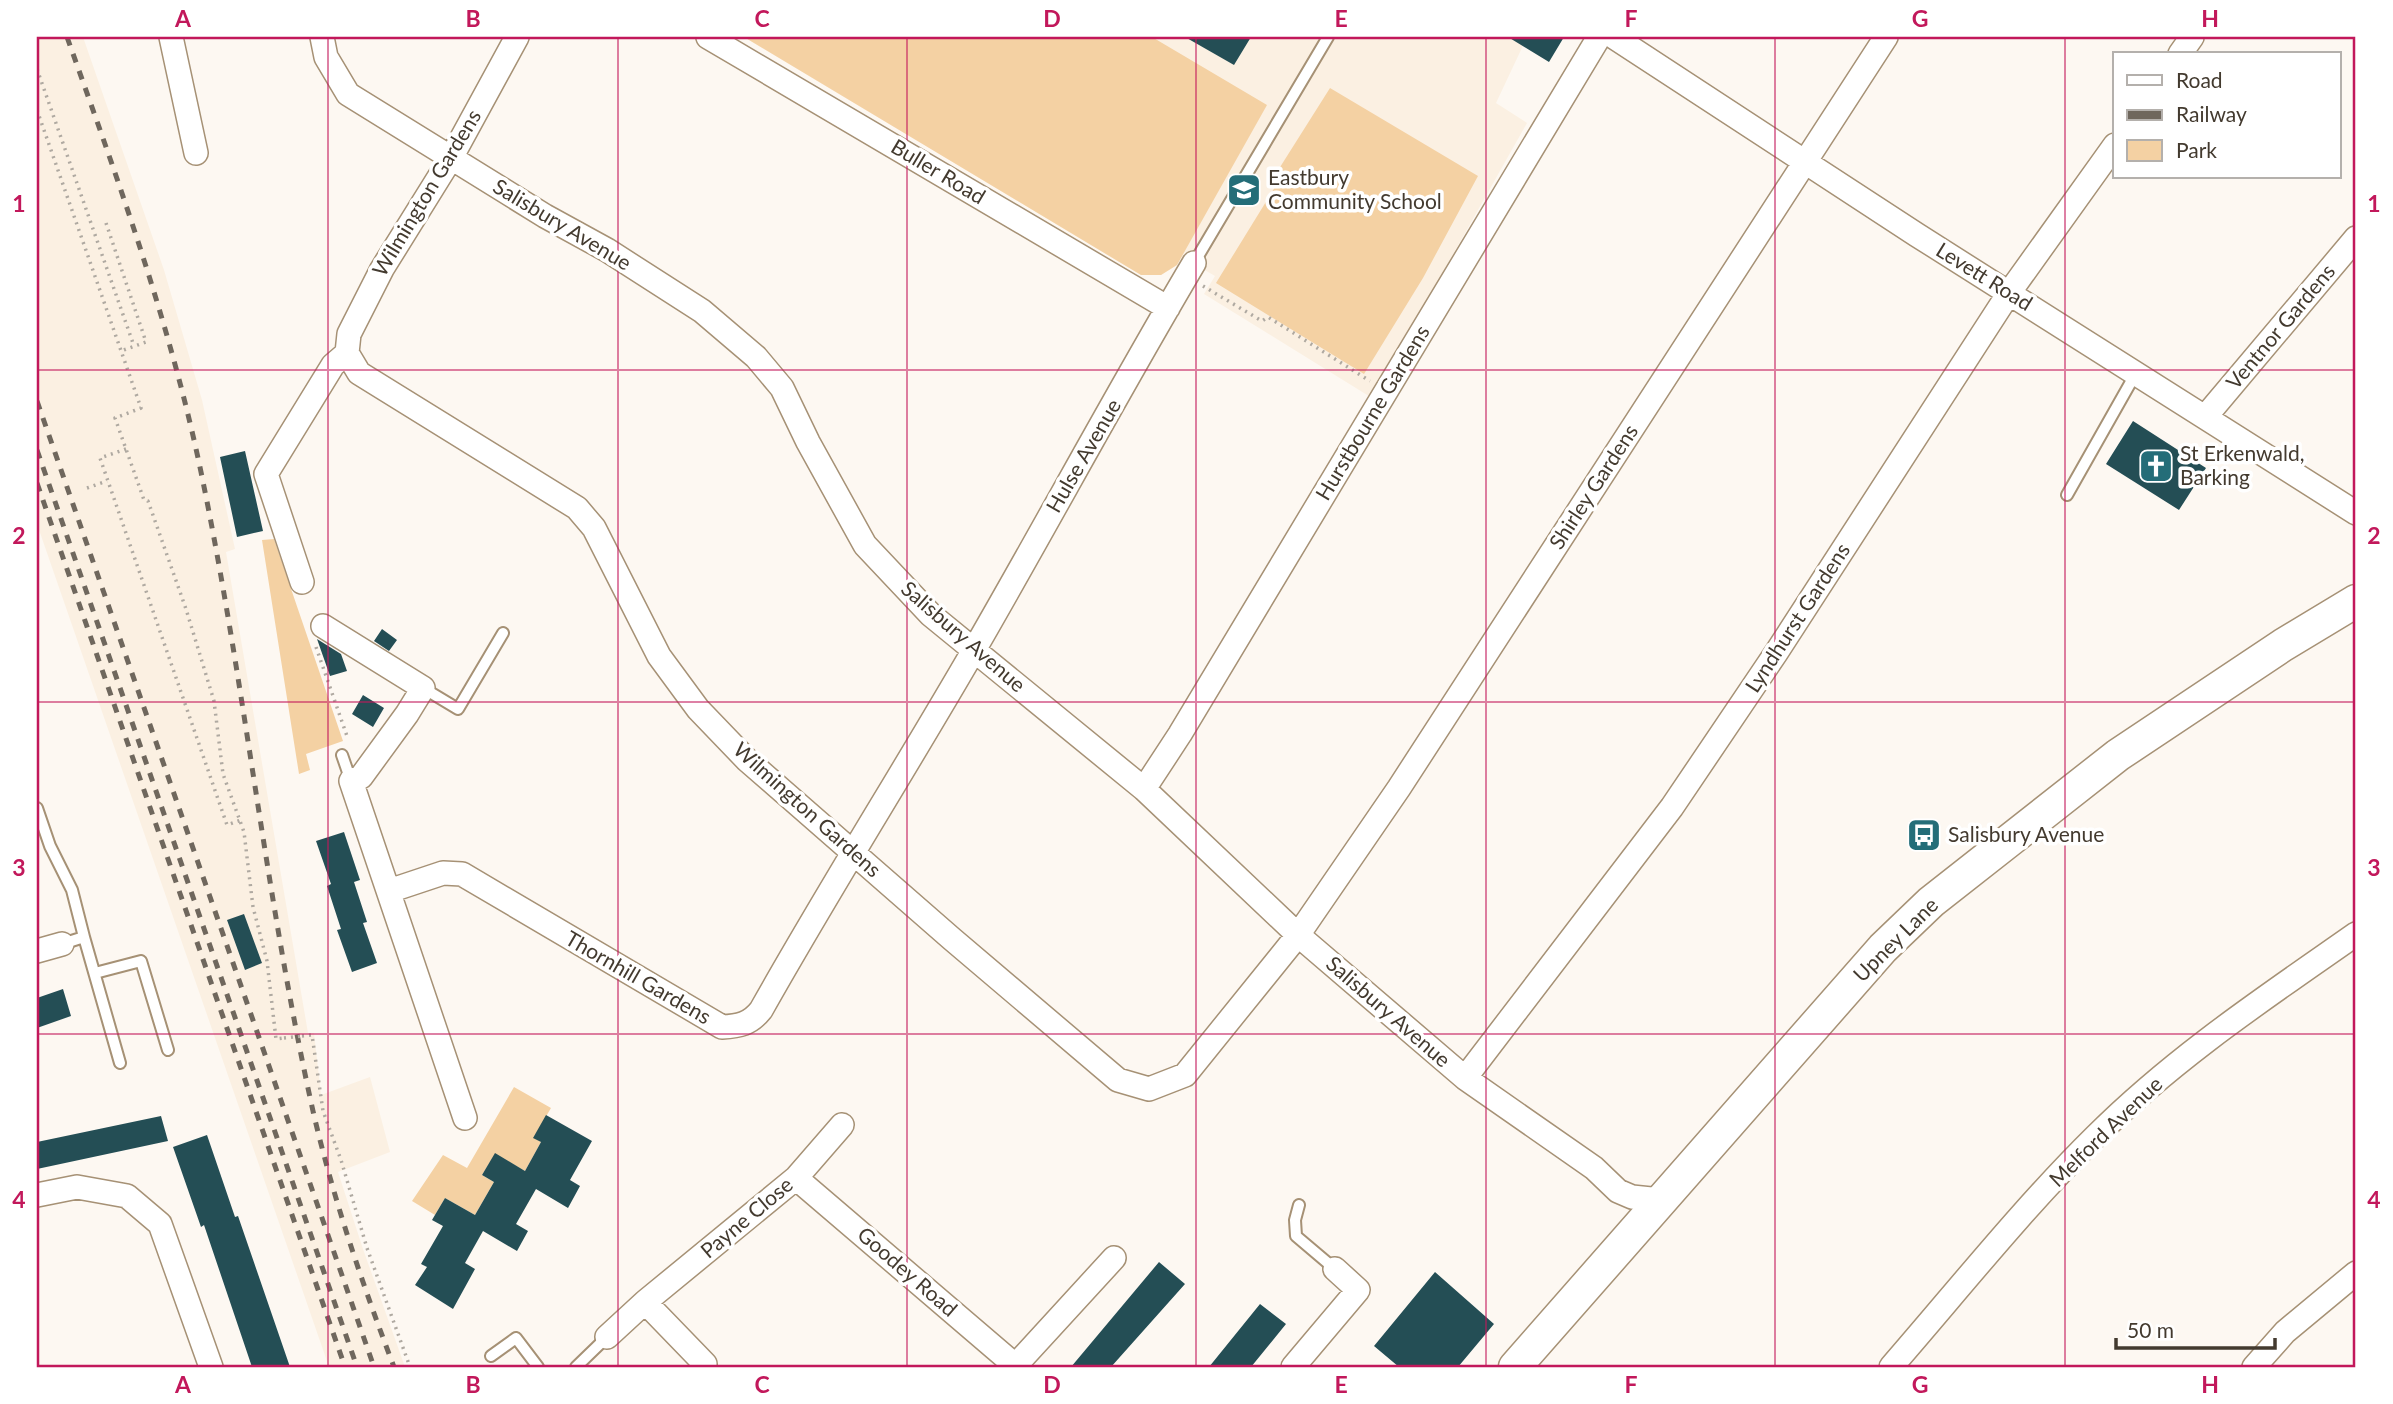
<svg xmlns="http://www.w3.org/2000/svg" width="2393" height="1404" viewBox="0 0 2393 1404" font-family="Lato,sans-serif">
  <style>
    .built { fill: #fbf0e2 }
    .green { fill: #f4d1a3 }
    .building { fill: #244e55 }
    .lines { fill: none; stroke-linecap: round; stroke-linejoin: round }
    .lane-casing { stroke: #a69175; stroke-width: 14 }
    .street-casing { stroke: #a69175; stroke-width: 26 }
    .secondary-casing { stroke: #a69175; stroke-width: 35 }
    .path { stroke: #afa9a1; stroke-width: 3.5; stroke-dasharray: 2 5; stroke-linecap: butt }
    .lane { stroke: #fff; stroke-width: 10 }
    .street { stroke: #fff; stroke-width: 23 }
    .secondary { stroke: #fff; stroke-width: 32 }
    .rail { stroke: #6f675d; stroke-width: 5; stroke-dasharray: 9 9; stroke-linecap: butt }
    .path-bridge { stroke: #afa9a1; stroke-width: 3.5; stroke-dasharray: 2 5; stroke-linecap: butt }
    .grid { fill: none; stroke: #c2185b; stroke-width: 2; stroke-opacity: 0.55 }
    .labels { text-anchor: middle; stroke-width: 7; stroke-linejoin: round; paint-order: stroke }
    .street-label { font-size: 21px; fill: #433a2f; stroke: #fff }
    .poi-label { font-size: 21px; fill: #433a2f; stroke: #fff; text-anchor: start }
    .neatline { fill: none; stroke: #c2185b; stroke-width: 2.5 }
    .grid-label { font-size: 23px; text-anchor: middle; font-weight: bold; fill: #c2185b }
  </style>
  <rect width="100%" height="100%" fill="#fdf8f2"/>
  <!-- built -->
  <path class="built" d="M 37,37 L 83,37 L 164,270 L 202,400 L 235,549 L 226,552 L 308,1033 L 314,1033 L 321,1095 L 370,1077 L 390,1152 L 338,1172 L 363,1249 L 405,1367 L 329,1367 L 37,524 Z
    M 744,37 L 1527,37 L 1496,103 L 1527,123 L 1372,398 L 1204,294 L 1215,276 L 1182,257 L 1177,265 L 1161,275 L 1141,275 Z"/>
  <!-- green -->
  <path class="green" d="M 744,37 L 1152,37 L 1267,105 L 1177,265 L 1161,275 L 1141,275 Z
    M 1330,88 L 1478,176 L 1423,278 L 1364,374 L 1216,283 L 1275,187 L 1270,183 Z
    M 274,539 L 343,741 L 306,754 L 310,770 L 299,774 L 262,540 Z
    M 514,1087 L 551,1108 L 534,1137 L 541,1142 L 525,1171 L 495,1154 L 482,1175 L 494,1182 L 475,1215 L 445,1198 L 435,1215 L 412,1201 L 443,1155 L 467,1168 Z"/>
  <!-- building -->
  <path class="building" d="M 1185,37 L 1251,37 L 1234,65 Z
    M 1508,37 L 1564,37 L 1549,62 Z
    M 2133,421 L 2206,468 L 2179,510 L 2106,464 Z
    M 245,451 L 263,531 L 237,537 L 220,457 Z
    M 382,629 L 397,640 L 389,651 L 374,641 Z
    M 317,639 L 341,654 L 347,671 L 330,676 Z
    M 363,695 L 384,708 L 373,727 L 352,714 Z
    M 344,832 L 360,880 L 354,882 L 367,922 L 363,923 L 377,963 L 352,972 L 337,930 L 341,929 L 327,886 L 331,884 L 316,841 Z
    M 244,914 L 262,963 L 245,970 L 227,920 Z
    M 63,989 L 71,1016 L 37,1028 L 37,998 Z
    M 546,1115 L 592,1141 L 570,1180 L 580,1186 L 568,1208 L 536,1189 L 516,1224 L 528,1231 L 517,1251 L 483,1231 L 465,1263 L 475,1269 L 453,1309 L 415,1285 L 427,1267 L 421,1264 L 443,1226 L 432,1220 L 445,1198 L 475,1215 L 494,1182 L 482,1175 L 495,1153 L 525,1171 L 541,1142 L 533,1138 Z
    M 161,1116 L 168,1141 L 37,1169 L 37,1142 Z
    M 207,1135 L 235,1217 L 238,1216 L 290,1367 L 252,1367 L 204,1225 L 201,1227 L 173,1147 Z
    M 1159,1262 L 1185,1284 L 1111,1367 L 1071,1367 Z
    M 1435,1272 L 1494,1324 L 1458,1367 L 1399,1367 L 1374,1346 Z
    M 1260,1304 L 1286,1324 L 1251,1367 L 1209,1367 Z"/>
  <g class="lines">
    <!-- lane casing -->
    <g class="lane-casing">
      <path id="lane" d="M 1194,263 L 1328,37
        M 2067,495 L 2136,373
        M 423,688 L 458,709 L 503,633
        M 342,755 L 351,781
        M 37,808 L 50,846 L 72,890 L 84,937 L 62,944
        M 84,937 L 120,1063
        M 95,973 L 141,961 L 168,1050
        M 1299,1205 L 1295,1220 L 1296,1236 L 1335,1269
        M 491,1356 L 516,1338 L 538,1367
        M 576,1367 L 607,1337"/>
    </g>
    <!-- street casing -->
    <g class="street-casing">
      <path id="street" d="M 171,37 L 196,153
        M 322,37 L 326,57 L 348,94 L 545,216 L 607,250 L 702,311 L 756,357 L 782,388 L 808,442 L 865,545 L 931,615 L 1144,789 L 1298,935 L 1465,1078 L 1594,1168 L 1618,1191 L 1632,1197 L 1661,1200
        M 517,37 L 451,158 L 382,269 L 349,334 L 347,353 L 359,373 L 577,508 L 594,528 L 659,656 L 698,709 L 747,760 L 952,939 L 1118,1080 L 1149,1089 L 1185,1075 L 1298,935 L 1399,788 L 1886,37
        M 708,37 L 1168,308
        M 1614,37 L 1917,235 L 2356,513
        M 2180,54 L 2192,37
        M 2206,416 L 2356,238
        M 302,582 L 266,474 L 333,365 L 347,353
        M 323,626 L 423,688 L 407,714 L 361,777 L 351,781 L 465,1118
        M 1144,789 L 1180,734 L 1599,37
        M 389,891 L 443,873 L 462,874 L 722,1027 C 739,1026 750,1024 761,1010 C 829,889 904,771 974,650 C 1048,522 1118,391 1194,263
        M 37,951 L 62,944
        M 1465,1078 L 1672,807 L 1776,653 L 2009,293 L 2115,145
        M 796,1178 L 1017,1367
        M 37,1195 L 77,1187 L 127,1196 L 160,1224 L 211,1367
        M 645,1302 L 705,1364
        M 607,1337 L 645,1302 L 796,1178 L 842,1125
        M 1015,1366 L 1114,1258
        M 1293,1367 L 1358,1290 L 1335,1269
        M 1891,1367 C 1958,1290 2023,1208 2096,1136 C 2174,1058 2266,997 2356,934
        M 2254,1367 L 2285,1332 L 2356,1273"/>
    </g>
    <!-- secondary casing -->
    <g class="secondary-casing">
      <path id="secondary" d="M 1515,1367 L 1883,948 L 1931,902 L 2118,755 L 2283,645 L 2356,601"/>
    </g>
    <!-- path -->
    <path class="path" d="M 37,69 L 134,346
      M 37,110 L 141,408 L 115,418 L 144,500 L 148,501 L 186,609 L 214,701 L 223,774 L 244,832 L 253,907 L 267,961 L 276,1039 L 284,1038
      M 106,223 L 146,342 L 121,351
      M 1203,286 L 1262,321 L 1268,317 L 1370,381
      M 126,449 L 100,458 L 227,825 L 241,820
      M 87,488 L 107,481
      M 316,647 L 348,739
      M 302,1036 L 312,1035 L 323,1111 L 341,1160 L 367,1248 L 410,1367"/>
    <!-- lane -->
    <use href="#lane" class="lane"/>
    <!-- street -->
    <use href="#street" class="street"/>
    <!-- secondary -->
    <use href="#secondary" class="secondary"/>
    <!-- rail -->
    <path class="rail" d="M 67,37 C 118,180 170,323 201,472 C 245,684 266,900 313,1111 C 333,1198 362,1283 394,1367
      M 37,401 L 374,1367
      M 37,450 L 357,1367
      M 37,483 L 345,1367"/>
    <!-- path-bridge -->
    <path class="path-bridge" d="M 284,1038 L 302,1036"/>
  </g>
  <!-- grid -->
  <path class="grid" d="M 328,37 L 328,1367M 618,37 L 618,1367M 907,37 L 907,1367M 1196,37 L 1196,1367M 1486,37 L 1486,1367M 1775,37 L 1775,1367M 2065,37 L 2065,1367M 37,370 L 2356,370M 37,702 L 2356,702M 37,1034 L 2356,1034"/>
  <!-- icons -->
  <defs>
    <g id="school-square" transform="scale(1.75)"><rect x="-9" y="-9" width="18" height="18" rx="4" fill="#246d78" stroke="#fff"/><path d="M0-5L7-2L0 1L-7-2ZM-4 1L0 2.5L4 1V4Q0 6-4 4Z" fill="#fff"/></g>
    <g id="church-square" transform="scale(1.75)"><rect x="-9" y="-9" width="18" height="18" rx="4" fill="#246d78" stroke="#fff"/><path d="M-1.2-6h2.4v3.5h3.3v2.4h-3.3V6h-2.4V-.1h-3.3v-2.4h3.3Z" fill="#fff"/></g>
    <g id="bus-square" transform="scale(1.75)"><rect x="-9" y="-9" width="18" height="18" rx="4" fill="#246d78" stroke="#fff"/><path d="M-5-6H5V4H4V6H2V4H-2V6H-4V4H-5ZM-3.5-4V0h7V-4ZM-3.5 1.2v1.5H-2V1.2ZM2 1.2v1.5H3.5V1.2Z" fill="#fff"/></g>
  </defs>
  <g fill-rule="evenodd">
    <use href="#school-square" x="1244" y="190"/>
    <use href="#church-square" x="2156" y="466"/>
    <use href="#bus-square" x="1924" y="835"/>
  </g>
  <g class="labels">
    <!-- street labels -->
    <g class="street-label">
      <text transform="translate(938 172) rotate(31)" y="7">Buller Road</text>
      <text transform="translate(427 193) rotate(-59)" y="7">Wilmington Gardens</text>
      <text transform="translate(562 225) rotate(31)" y="7">Salisbury Avenue</text>
      <text transform="translate(1984 277) rotate(32)" y="7">Levett Road</text>
      <text transform="translate(2281 327) rotate(-50)" y="7">Ventnor Gardens</text>
      <text transform="translate(1373 413) rotate(-59)" y="7">Hurstbourne Gardens</text>
      <text transform="translate(1084 456) rotate(-60)" y="7">Hulse Avenue</text>
      <text transform="translate(1594 487) rotate(-57)" y="7">Shirley Gardens</text>
      <text transform="translate(1798 618) rotate(-57)" y="7">Lyndhurst Gardens</text>
      <text transform="translate(963 637) rotate(41)" y="7">Salisbury Avenue</text>
      <text transform="translate(807 810) rotate(42)" y="7">Wilmington Gardens</text>
      <text transform="translate(1896 940) rotate(-45)" y="7">Upney Lane</text>
      <text transform="translate(638 978) rotate(30)" y="7">Thornhill Gardens</text>
      <text transform="translate(1388 1012) rotate(41)" y="7">Salisbury Avenue</text>
      <text transform="translate(2106 1132) rotate(-44)" y="7">Melford Avenue</text>
      <text transform="translate(747 1218) rotate(-40)" y="7">Payne Close</text>
      <text transform="translate(907 1272) rotate(41)" y="7">Goodey Road</text>
    </g>
    <!-- poi labels -->
    <g class="poi-label">
      <text x="1268" y="185">Eastbury<tspan x="1268" dy="24">Community School</tspan></text>
      <text x="2180" y="461">St Erkenwald,<tspan x="2180" dy="24">Barking</tspan></text>
      <text x="1948" y="842">Salisbury Avenue</text>
    </g>
  </g>
  <!-- border -->
  <rect width="2393" height="1404" fill="none" stroke="#ffffff" stroke-width="77"/>
  <!-- legend -->
  <rect x="2113" y="52" width="228" height="126" fill="#ffffff" stroke="#b4b0ac" stroke-width="2"/>
  <rect x="2127" y="75" width="35" height="10" fill="#ffffff" stroke="#b4b0ac" stroke-width="2"/>
  <text x="2176" y="88" font-size="21" fill="#433a2f">Road</text>
  <rect x="2127" y="110" width="35" height="10" fill="#6f675d" stroke="#b4b0ac" stroke-width="2"/>
  <text x="2176" y="122" font-size="21" fill="#433a2f">Railway</text>
  <rect x="2127" y="140" width="35" height="21" fill="#f4d1a3" stroke="#b4b0ac" stroke-width="2"/>
  <text x="2176" y="158" font-size="21" fill="#433a2f">Park</text>
  <!-- scale -->
  <path d="M2116 1338v10h159v-10" fill="none" stroke="#433a2f" stroke-width="3.5"/>
  <text x="2127" y="1338" font-size="21" fill="#433a2f" stroke="#ffffff" stroke-width="5" paint-order="stroke">50 m</text>
  <rect x="38" y="38" width="2316" height="1328" class="neatline"/>
  <g class="grid-label">
    <text x="183" y="27">A</text>
    <text x="473" y="27">B</text>
    <text x="762" y="27">C</text>
    <text x="1052" y="27">D</text>
    <text x="1341" y="27">E</text>
    <text x="1631" y="27">F</text>
    <text x="1920" y="27">G</text>
    <text x="2210" y="27">H</text>
    <text x="19" y="212">1</text>
    <text x="2374" y="212">1</text>
    <text x="19" y="544">2</text>
    <text x="2374" y="544">2</text>
    <text x="19" y="876">3</text>
    <text x="2374" y="876">3</text>
    <text x="19" y="1208">4</text>
    <text x="2374" y="1208">4</text>
    <text x="183" y="1393">A</text>
    <text x="473" y="1393">B</text>
    <text x="762" y="1393">C</text>
    <text x="1052" y="1393">D</text>
    <text x="1341" y="1393">E</text>
    <text x="1631" y="1393">F</text>
    <text x="1920" y="1393">G</text>
    <text x="2210" y="1393">H</text>
  </g>
</svg>
